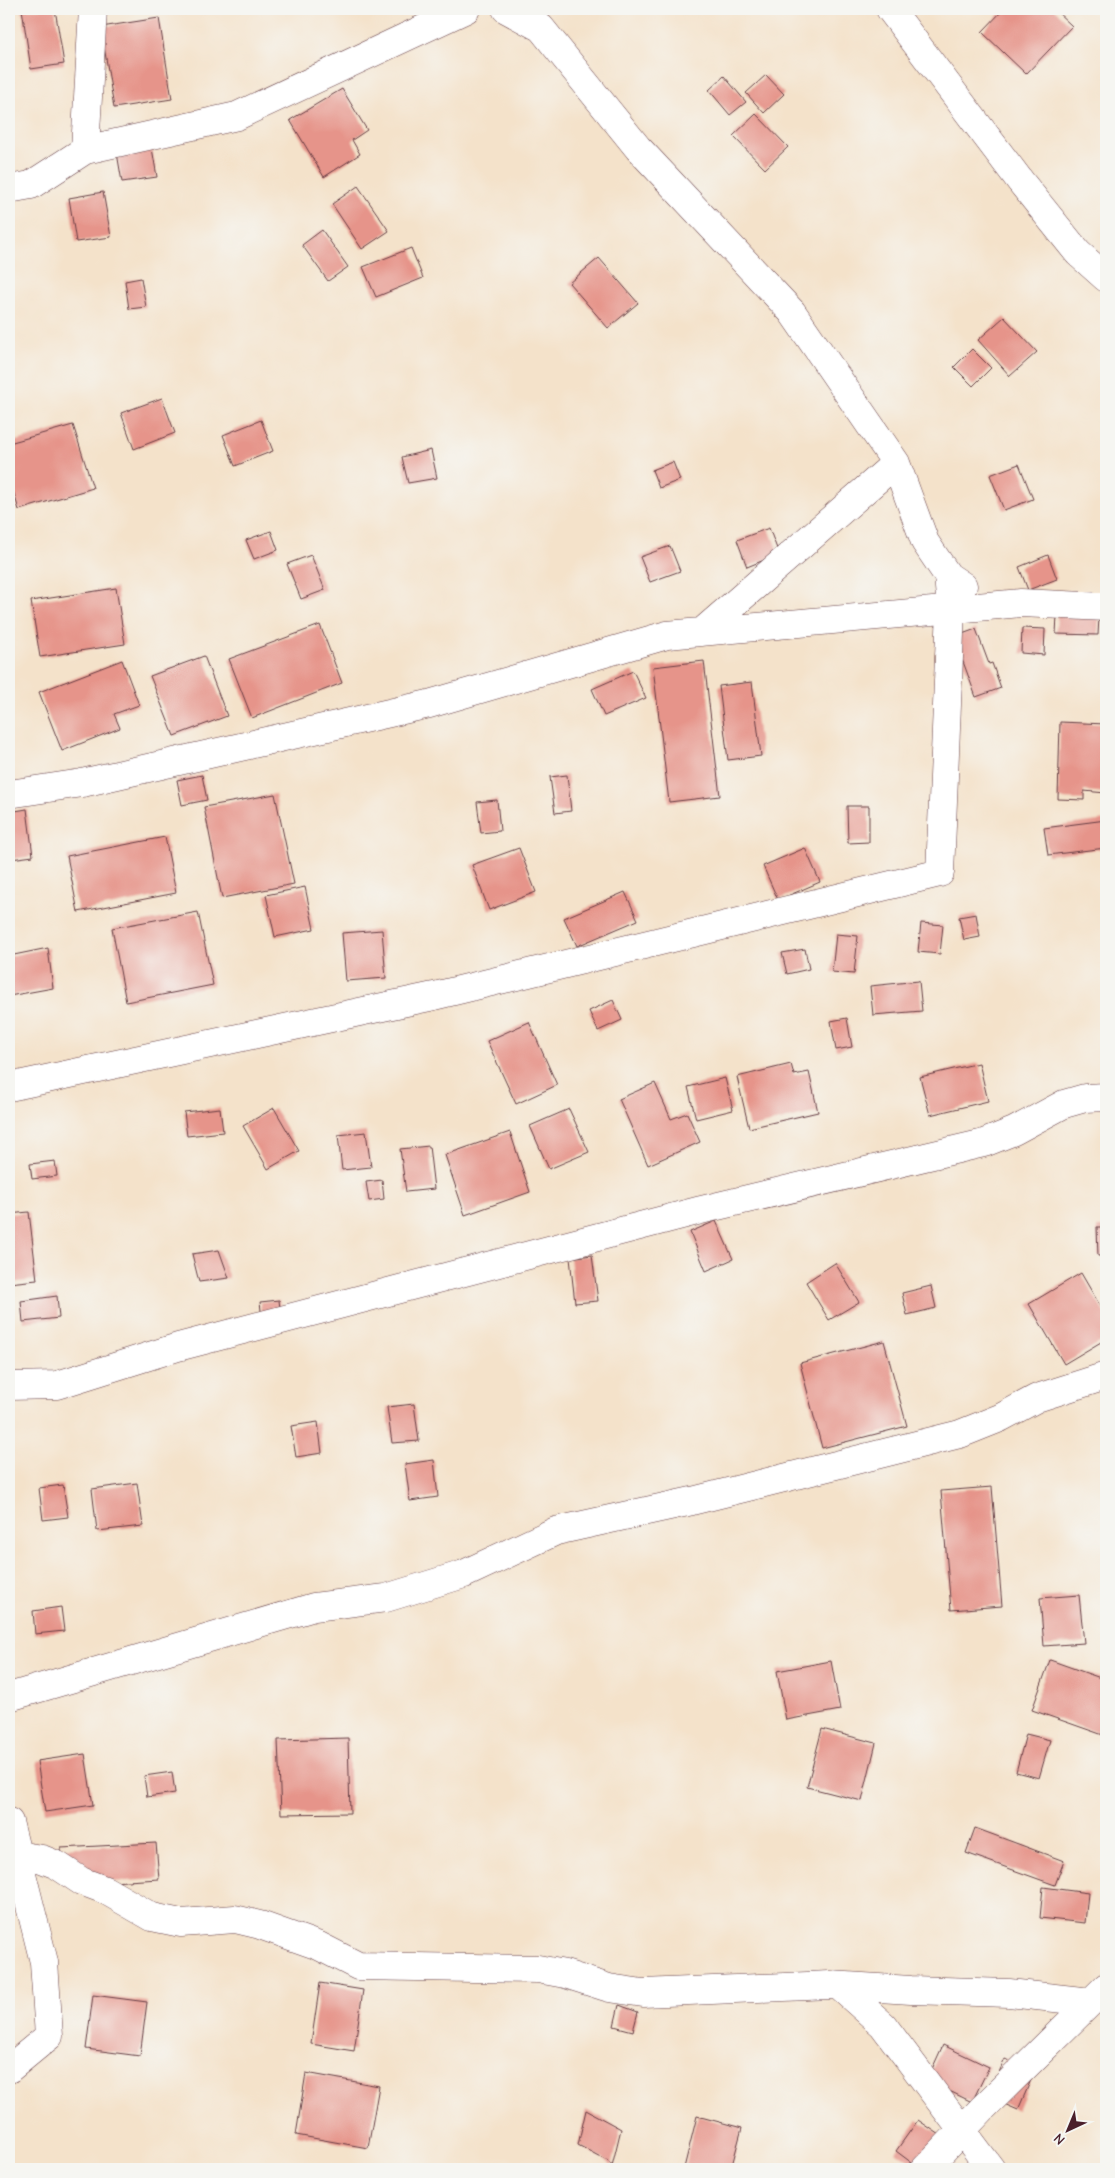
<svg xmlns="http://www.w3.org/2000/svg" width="1115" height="2178" viewBox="0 0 1115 2178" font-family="'Comic Neue',sans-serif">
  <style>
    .building { fill: #e6948a }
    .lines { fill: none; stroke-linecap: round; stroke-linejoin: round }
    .minor-casing { stroke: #643c43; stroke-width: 29 }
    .minor { stroke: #fff; stroke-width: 28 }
  </style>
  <rect width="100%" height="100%" fill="#f6f6f2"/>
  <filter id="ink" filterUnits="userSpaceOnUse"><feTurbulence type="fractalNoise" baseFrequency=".02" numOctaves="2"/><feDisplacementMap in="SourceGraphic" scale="10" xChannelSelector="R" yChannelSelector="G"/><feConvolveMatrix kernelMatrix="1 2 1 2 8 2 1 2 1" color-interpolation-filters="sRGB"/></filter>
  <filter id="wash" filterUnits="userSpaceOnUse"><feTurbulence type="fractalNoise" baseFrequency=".0096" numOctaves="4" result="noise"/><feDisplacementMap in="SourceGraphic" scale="20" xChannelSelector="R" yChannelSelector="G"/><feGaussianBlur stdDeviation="1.12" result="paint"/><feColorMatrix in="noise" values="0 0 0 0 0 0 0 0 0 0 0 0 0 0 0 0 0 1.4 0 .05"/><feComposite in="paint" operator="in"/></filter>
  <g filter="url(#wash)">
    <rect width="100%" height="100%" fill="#f4e2ca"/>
    <g id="blocks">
      <!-- building -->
      <path class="building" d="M 22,9 L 55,9 L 64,64 L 31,69 Z
        M 1004,9 L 1054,9 L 1072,26 L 1026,74 L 982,32 Z
        M 159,18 L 172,99 L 114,108 L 101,27 Z
        M 766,75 L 784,94 L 764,113 L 746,93 Z
        M 724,76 L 746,102 L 730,115 L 709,90 Z
        M 342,89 L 367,130 L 352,140 L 360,154 L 324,177 L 290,120 Z
        M 756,114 L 788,147 L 765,169 L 733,136 Z
        M 152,148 L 157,177 L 122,182 L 117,153 Z
        M 358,186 L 389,231 L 362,249 L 332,204 Z
        M 103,192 L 111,237 L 76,242 L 69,198 Z
        M 322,230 L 348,267 L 328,281 L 302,245 Z
        M 411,248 L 423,278 L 376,297 L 363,267 Z
        M 599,258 L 638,303 L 608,328 L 569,283 Z
        M 141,278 L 146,307 L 129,309 L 125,281 Z
        M 1004,317 L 1037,352 L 1010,376 L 978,340 Z
        M 972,349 L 991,368 L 973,386 L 954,367 Z
        M 162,398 L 175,433 L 134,449 L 121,413 Z
        M 261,420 L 273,451 L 235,466 L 223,435 Z
        M 73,425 L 93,488 L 19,510 L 9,477 L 9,443 Z
        M 431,450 L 437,478 L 408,483 L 402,457 Z
        M 673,462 L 680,480 L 659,488 L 652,470 Z
        M 1019,464 L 1033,499 L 1004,510 L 990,475 Z
        M 769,528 L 779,554 L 747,567 L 737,540 Z
        M 271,531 L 278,550 L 254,559 L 246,540 Z
        M 670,546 L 680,571 L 650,582 L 640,557 Z
        M 311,555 L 325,590 L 301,599 L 287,564 Z
        M 1048,555 L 1057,579 L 1028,590 L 1019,567 Z
        M 116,588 L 125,644 L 40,657 L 31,601 Z
        M 1057,615 L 1099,617 L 1098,635 L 1056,634 Z
        M 320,625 L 342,683 L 252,718 L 229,659 Z
        M 1022,628 L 1045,629 L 1044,655 L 1021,653 Z
        M 976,629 L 989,664 L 992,663 L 1001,688 L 976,697 L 954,637 Z
        M 204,656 L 227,716 L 174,736 L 150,676 Z
        M 122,660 L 139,705 L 114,714 L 120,728 L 62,751 L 39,692 Z
        M 704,661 L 720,796 L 669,802 L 653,667 Z
        M 633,671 L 646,698 L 604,716 L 592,689 Z
        M 752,682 L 761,756 L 728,760 L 719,686 Z
        M 1060,722 L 1106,724 L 1106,793 L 1084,791 L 1084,800 L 1058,799 Z
        M 202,775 L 207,800 L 182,805 L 177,780 Z
        M 567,775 L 571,811 L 555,813 L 550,777 Z
        M 275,794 L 294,884 L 222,898 L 204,807 Z
        M 497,800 L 500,831 L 481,833 L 477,802 Z
        M 847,806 L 869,806 L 869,842 L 848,843 Z
        M 27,809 L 33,856 L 11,859 L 9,812 Z
        M 1106,820 L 1106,848 L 1048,855 L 1044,828 Z
        M 165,837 L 176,893 L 78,912 L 67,856 Z
        M 519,848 L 536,892 L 489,910 L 472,865 Z
        M 805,848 L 820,882 L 778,900 L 763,866 Z
        M 305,887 L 314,929 L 275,937 L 266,895 Z
        M 625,892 L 638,920 L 577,946 L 564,918 Z
        M 198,912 L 213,985 L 126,1002 L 112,928 Z
        M 976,914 L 980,937 L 964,940 L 959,917 Z
        M 921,923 L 943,925 L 940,954 L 918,952 Z
        M 382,930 L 386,978 L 346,981 L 342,933 Z
        M 836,934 L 858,936 L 854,974 L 832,972 Z
        M 48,948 L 53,988 L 9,996 L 9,956 Z
        M 805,949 L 809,969 L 787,974 L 782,953 Z
        M 919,981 L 922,1011 L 873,1015 L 870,986 Z
        M 613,1000 L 622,1020 L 598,1031 L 589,1011 Z
        M 847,1018 L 852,1047 L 836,1050 L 831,1021 Z
        M 529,1022 L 557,1085 L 516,1104 L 487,1041 Z
        M 979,1063 L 988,1101 L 930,1115 L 920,1077 Z
        M 791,1064 L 794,1075 L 809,1072 L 818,1112 L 749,1128 L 737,1077 Z
        M 725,1078 L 733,1110 L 696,1119 L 688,1087 Z
        M 655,1083 L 671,1119 L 687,1113 L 700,1142 L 648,1165 L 619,1099 Z
        M 220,1108 L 223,1132 L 187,1136 L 184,1112 Z
        M 274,1108 L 299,1151 L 268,1169 L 243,1126 Z
        M 569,1109 L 589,1152 L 549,1169 L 530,1126 Z
        M 366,1132 L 371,1167 L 342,1170 L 338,1135 Z
        M 510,1132 L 530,1192 L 465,1215 L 445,1155 Z
        M 429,1146 L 434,1189 L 406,1192 L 400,1149 Z
        M 55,1161 L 57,1176 L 32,1179 L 30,1164 Z
        M 382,1180 L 384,1199 L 369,1201 L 366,1182 Z
        M 29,1212 L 37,1280 L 9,1283 L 9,1214 Z
        M 716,1221 L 733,1259 L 706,1271 L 690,1232 Z
        M 1097,1227 L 1106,1227 L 1106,1256 L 1098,1256 Z
        M 219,1250 L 229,1278 L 199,1282 L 192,1254 Z
        M 592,1255 L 598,1301 L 575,1303 L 570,1258 Z
        M 835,1263 L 859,1302 L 829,1320 L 806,1282 Z
        M 1081,1273 L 1106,1316 L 1106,1339 L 1064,1364 L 1029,1304 Z
        M 931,1286 L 936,1308 L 907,1315 L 902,1293 Z
        M 57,1296 L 59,1318 L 23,1322 L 21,1301 Z
        M 279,1300 L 281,1317 L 262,1319 L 260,1302 Z
        M 884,1341 L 907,1426 L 822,1448 L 800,1363 Z
        M 414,1404 L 419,1441 L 392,1443 L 387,1407 Z
        M 318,1422 L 322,1453 L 296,1457 L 291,1426 Z
        M 434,1460 L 438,1497 L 410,1501 L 405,1464 Z
        M 137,1483 L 143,1526 L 97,1531 L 92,1489 Z
        M 63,1485 L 68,1517 L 43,1520 L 39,1488 Z
        M 992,1487 L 1002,1606 L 951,1610 L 941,1491 Z
        M 1079,1595 L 1084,1643 L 1044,1646 L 1040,1598 Z
        M 61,1607 L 64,1631 L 35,1634 L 33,1611 Z
        M 1050,1660 L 1106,1680 L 1106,1736 L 1032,1710 Z
        M 831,1661 L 840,1710 L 786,1720 L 777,1671 Z
        M 822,1729 L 876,1743 L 862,1801 L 807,1787 Z
        M 1026,1734 L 1050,1740 L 1039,1778 L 1016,1772 Z
        M 348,1738 L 350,1813 L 281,1814 L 278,1740 Z
        M 85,1754 L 93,1805 L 45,1812 L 37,1761 Z
        M 172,1772 L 175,1793 L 147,1797 L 144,1776 Z
        M 975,1828 L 1064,1861 L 1055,1885 L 966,1853 Z
        M 156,1843 L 159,1879 L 64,1885 L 61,1848 Z
        M 1043,1887 L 1088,1893 L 1085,1923 L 1040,1918 Z
        M 320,1983 L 363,1990 L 354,2051 L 311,2044 Z
        M 93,1995 L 147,2002 L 140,2056 L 86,2049 Z
        M 619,2005 L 638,2012 L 633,2031 L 614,2026 Z
        M 943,2045 L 989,2067 L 972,2102 L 927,2080 Z
        M 1005,2059 L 1034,2073 L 1018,2110 L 988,2097 Z
        M 306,2073 L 379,2086 L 368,2148 L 296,2135 Z
        M 586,2110 L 621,2129 L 612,2166 L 608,2161 L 578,2145 Z
        M 697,2116 L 742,2128 L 731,2169 L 684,2168 Z
        M 918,2120 L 943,2137 L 920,2169 L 896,2151 Z"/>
    </g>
  </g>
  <g filter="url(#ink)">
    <use href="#blocks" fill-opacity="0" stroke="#643c43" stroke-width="1"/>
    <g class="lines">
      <!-- minor casing -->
      <g class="minor-casing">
        <path id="minor" d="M 506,9 L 541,28 L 638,148 L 792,312 L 896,463 L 925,542 L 948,576 L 963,586
          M 890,9 L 1021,182 L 1078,253 L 1106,278
          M 85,150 L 93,9
          M 9,189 L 31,185 L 85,150 L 237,116 L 466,9
          M 702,632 L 896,463
          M 9,794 L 82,783 L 429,704 L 667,635 L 1021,603 L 1106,607
          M 9,1087 L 434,996 L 940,873 L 951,609 L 948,576
          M 9,1386 L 57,1385 L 178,1347 L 701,1210 L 984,1143 L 1014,1131 L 1064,1104 L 1085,1098 L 1106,1097
          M 9,1697 L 314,1607 L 386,1598 L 464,1574 L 556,1531 L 692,1501 L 960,1434 L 1000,1418 L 1037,1398 L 1106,1376
          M 9,1822 L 44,1962 L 49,2036 L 9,2069
          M 16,1855 L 42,1859 L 57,1865 L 81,1881 L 105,1890 L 152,1917 L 181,1923 L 235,1919 L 260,1925 L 319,1946 L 358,1966 L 538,1969 L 565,1974 L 609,1988 L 643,1993 L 830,1985 L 911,1990 L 1009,1993 L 1091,2002
          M 839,1986 L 883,2025 L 991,2169
          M 925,2169 L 983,2108 L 1106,1987"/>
      </g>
      <!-- minor -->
      <use href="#minor" class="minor"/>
    </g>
  </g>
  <!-- margin -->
  <rect width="1115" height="2178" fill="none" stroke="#f6f6f2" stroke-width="30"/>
  <!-- north arrow -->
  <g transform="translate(1068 2130) rotate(224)" stroke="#f6f6f2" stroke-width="4" paint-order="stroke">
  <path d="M0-4L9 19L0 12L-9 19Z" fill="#4a1f2b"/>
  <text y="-8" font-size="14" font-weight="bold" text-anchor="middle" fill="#4a1f2b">N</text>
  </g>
</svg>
